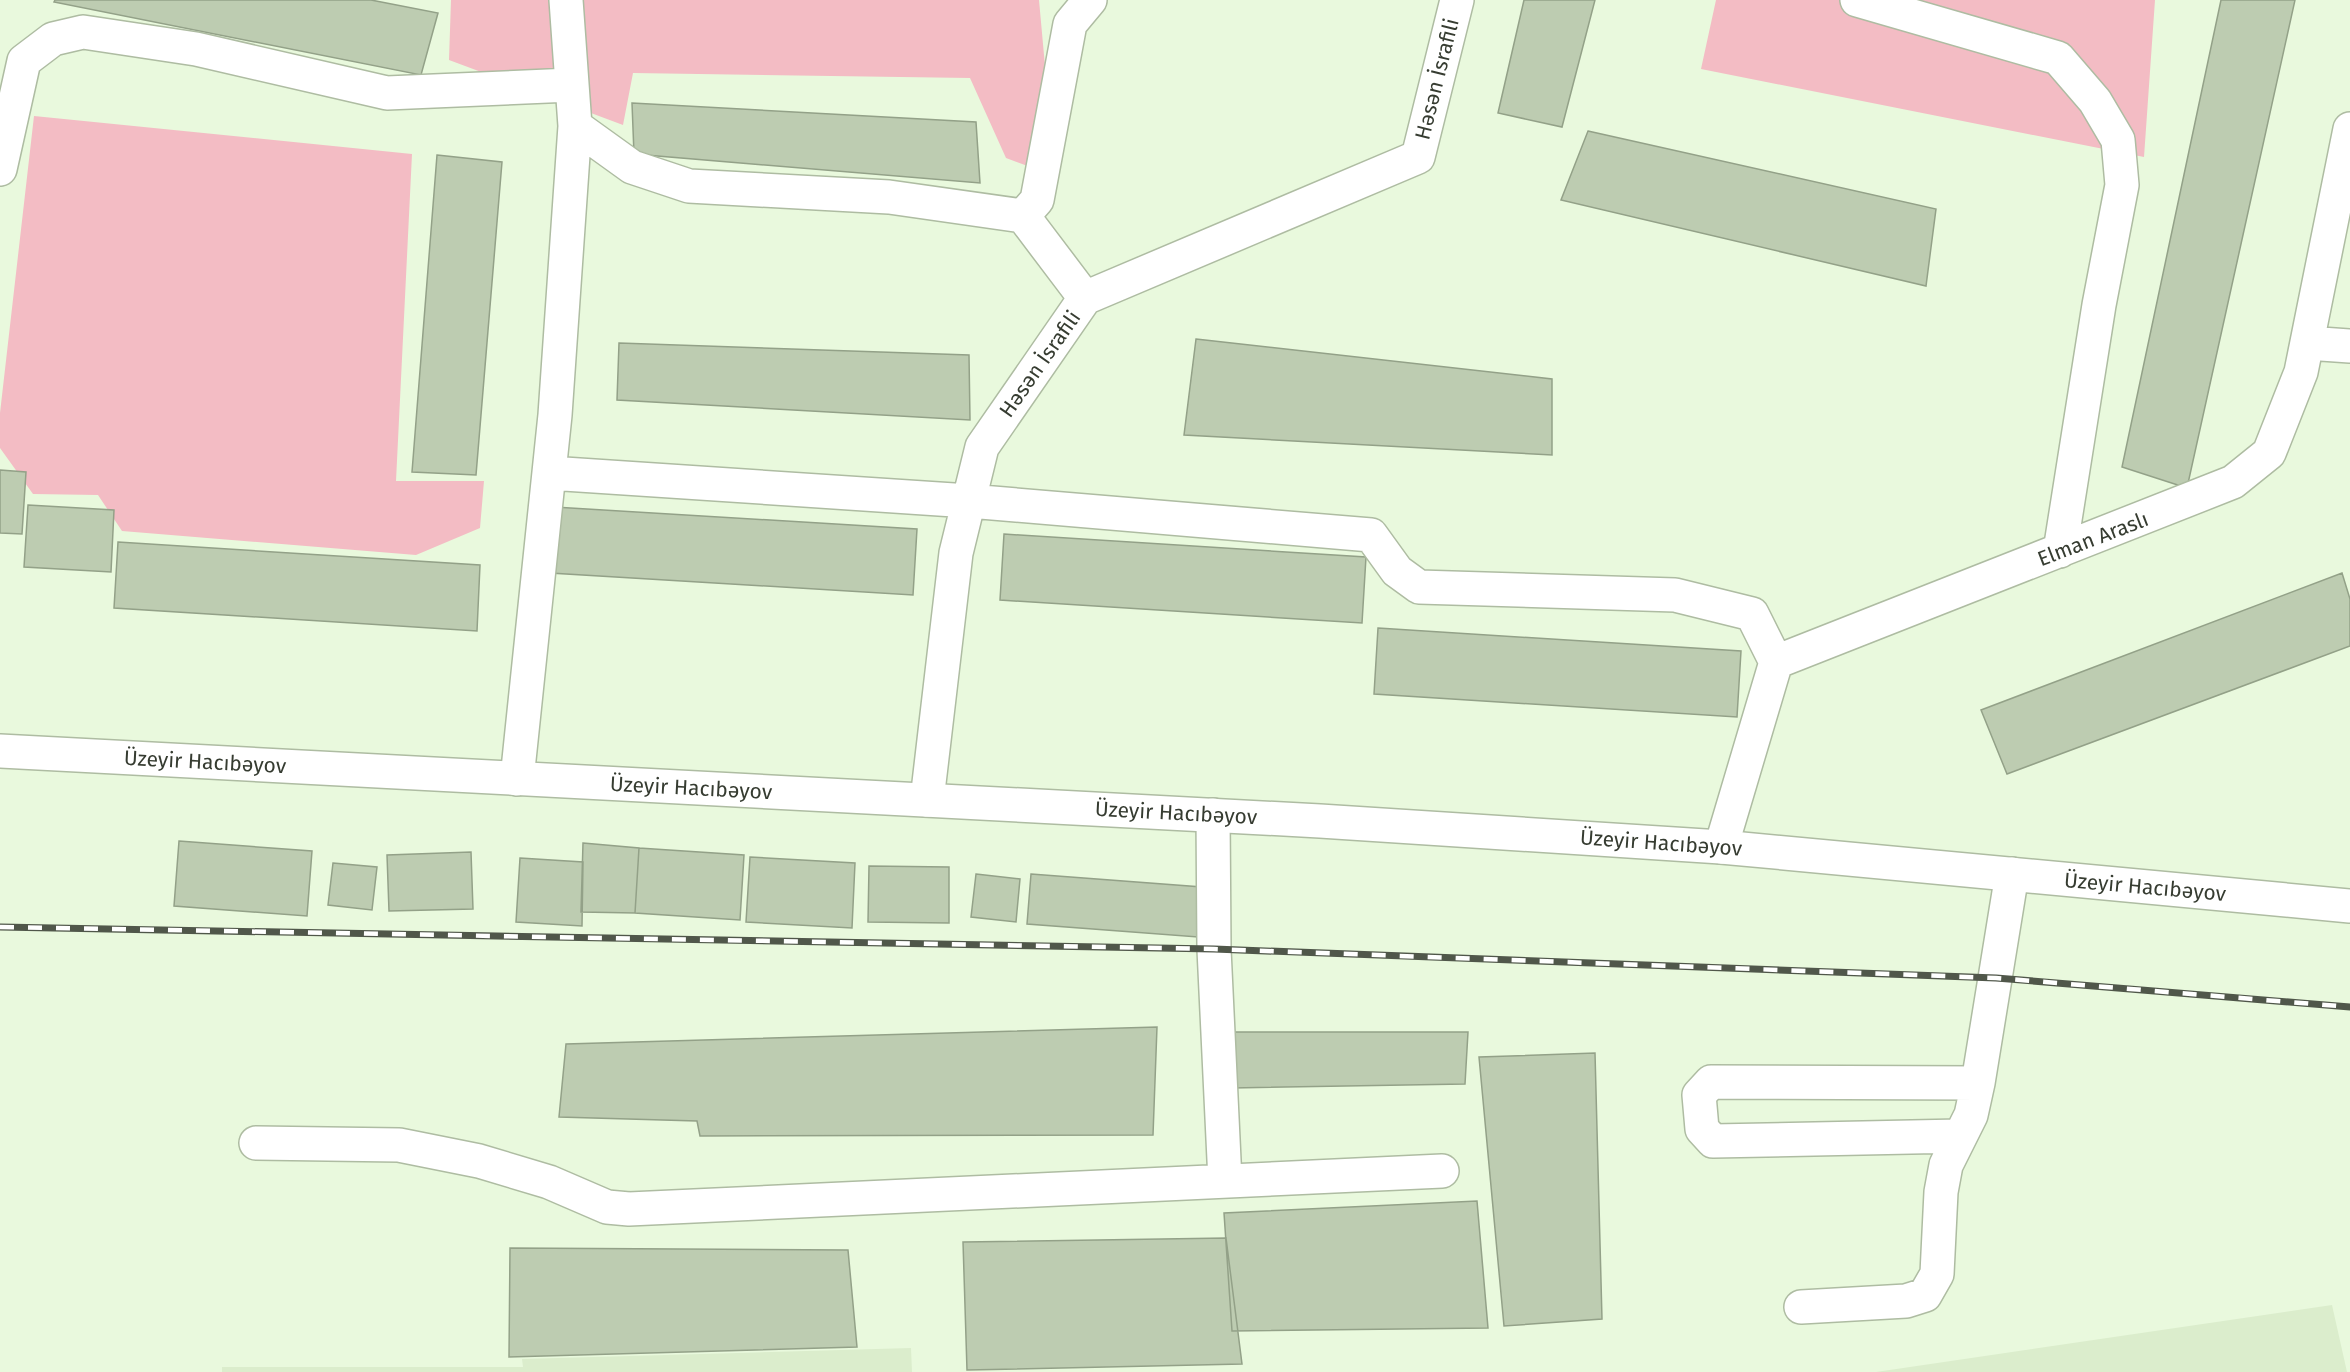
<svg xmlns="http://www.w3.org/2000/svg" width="2350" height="1372" viewBox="0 0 2350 1372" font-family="'Fira Sans',sans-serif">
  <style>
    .built { fill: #dbedcc }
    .green { fill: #f3bcc4 }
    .building { fill: #bdccb1; stroke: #93a188; stroke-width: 1.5 }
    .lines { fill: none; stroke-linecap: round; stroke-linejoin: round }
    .minor-casing { stroke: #aebca2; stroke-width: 36 }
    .major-casing { stroke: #aebca2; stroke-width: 36 }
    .minor { stroke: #fff; stroke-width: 33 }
    .major { stroke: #fff; stroke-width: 33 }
    .rail-casing { stroke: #50574a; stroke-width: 7 }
    .rail { stroke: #fff; stroke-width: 4.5; stroke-dasharray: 14; stroke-linecap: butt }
    .labels { text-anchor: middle; stroke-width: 6; stroke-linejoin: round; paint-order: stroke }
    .street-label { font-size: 21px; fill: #363c31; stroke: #fff }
  </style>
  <rect width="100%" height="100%" fill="#e9f9dd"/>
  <!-- built -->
  <path class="built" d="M 2332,1305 L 2347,1372 L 1876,1372 Z
    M 911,1348 L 912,1372 L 222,1372 L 222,1367 L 523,1367 L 522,1359 Z"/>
  <!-- green -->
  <path class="green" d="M 451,0 L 1039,0 L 1055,176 L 1006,158 L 970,78 L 633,73 L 623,125 L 449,60 Z
    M 1716,0 L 2155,0 L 2144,157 L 1701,69 Z
    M 34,116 L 412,154 L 396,481 L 484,481 L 480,528 L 416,555 L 122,531 L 98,495 L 33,494 L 0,448 L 0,413 Z"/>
  <!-- building -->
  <path class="building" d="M 55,0 L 371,0 L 438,13 L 421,75 L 54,2 Z
    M 1524,0 L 1595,0 L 1562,127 L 1498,113 Z
    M 2221,0 L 2295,0 L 2187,488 L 2122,467 Z
    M 632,103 L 976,122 L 980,183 L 634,154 Z
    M 1588,131 L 1936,209 L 1926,286 L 1561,200 Z
    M 437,155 L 502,162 L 476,475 L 412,472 Z
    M 1196,339 L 1552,379 L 1552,455 L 1184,435 Z
    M 619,343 L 969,355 L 970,420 L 617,400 Z
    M 0,470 L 26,472 L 22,534 L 0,533 Z
    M 28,505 L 114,510 L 111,572 L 24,567 Z
    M 554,507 L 917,529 L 913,595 L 550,573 Z
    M 1004,534 L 1366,557 L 1362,623 L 1000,600 Z
    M 118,542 L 480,565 L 477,631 L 114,608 Z
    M 2342,573 L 2350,599 L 2350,646 L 2007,774 L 1981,710 Z
    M 1378,628 L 1741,651 L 1737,717 L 1374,694 Z
    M 179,841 L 312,851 L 307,916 L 174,906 Z
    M 583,843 L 639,848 L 635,913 L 581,912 Z
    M 639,848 L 744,855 L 740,920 L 635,913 Z
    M 471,852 L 473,909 L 389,911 L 387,855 Z
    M 750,857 L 855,863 L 852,928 L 746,922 Z
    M 520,858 L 583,862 L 582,926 L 516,922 Z
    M 333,863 L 377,867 L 372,910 L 328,905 Z
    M 869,866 L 949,867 L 949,923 L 868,922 Z
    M 976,874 L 1020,879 L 1016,922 L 971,917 Z
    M 1031,874 L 1202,887 L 1198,937 L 1027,924 Z
    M 1157,1027 L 1153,1135 L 700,1136 L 697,1121 L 559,1117 L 566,1044 Z
    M 1233,1032 L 1468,1032 L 1465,1084 L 1232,1088 Z
    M 1595,1053 L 1602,1319 L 1504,1326 L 1479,1057 Z
    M 1477,1201 L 1488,1328 L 1232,1331 L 1224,1213 Z
    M 1226,1238 L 1242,1364 L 967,1370 L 963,1242 Z
    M 510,1248 L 848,1250 L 857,1347 L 509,1357 Z"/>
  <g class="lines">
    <!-- minor casing -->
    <g class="minor-casing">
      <path id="minor" d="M 1857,0 L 2058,58 L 2095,101 L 2118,140 L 2122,185 L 2099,305 L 2060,551
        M 575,126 L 632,167 L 689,186 L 889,197 L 1023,216 L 1085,298
        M 0,169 L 24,61 L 53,39 L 83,32 L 196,49 L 387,93 L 571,85
        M 1023,216 L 1037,200 L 1070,24 L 1090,0
        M 2307,343 L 2350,346
        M 549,473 L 969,501 L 1371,535 L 1397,571 L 1419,587 L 1675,595 L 1752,614 L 1776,662
        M 517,779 L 555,415 L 575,126 L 566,0
        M 927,800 L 956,553 L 982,447 L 1085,298 L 1418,157 L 1457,0
        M 1213,815 L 1214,949 L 1225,1181
        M 1721,847 L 1776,662 L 2233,482 L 2269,453 L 2301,372 L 2350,129
        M 1960,1136 L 1713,1141 L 1702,1129 L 1699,1095 L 1711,1082 L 1978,1083
        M 256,1143 L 399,1145 L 479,1161 L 549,1182 L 607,1207 L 629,1209 L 1442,1171
        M 1801,1307 L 1906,1301 L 1925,1295 L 1937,1274 L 1941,1192 L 1946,1165 L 1971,1115 L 1978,1083 L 2012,874"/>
    </g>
    <!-- major casing -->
    <g class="major-casing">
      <path id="major" d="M 0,751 L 1320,821 L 1721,847 L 2350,906"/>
    </g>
    <!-- minor -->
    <use href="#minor" class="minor"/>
    <!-- major -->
    <use href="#major" class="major"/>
    <!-- rail casing -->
    <g class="rail-casing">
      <path id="rail" d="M 0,927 L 1214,949 L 1996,978 L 2350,1007"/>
    </g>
    <!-- rail -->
    <use href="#rail" class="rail"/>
  </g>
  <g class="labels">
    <!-- street labels -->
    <g class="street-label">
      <text transform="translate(1437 79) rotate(-76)" y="7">Həsən İsrafili</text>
      <text transform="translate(1040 364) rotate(-55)" y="7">Həsən İsrafili</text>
      <text transform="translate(2093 539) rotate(-21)" y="7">Elman Araslı</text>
      <text transform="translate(205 762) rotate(3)" y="7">Üzeyir Hacıbəyov</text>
      <text transform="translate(691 788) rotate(3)" y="7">Üzeyir Hacıbəyov</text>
      <text transform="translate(1176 813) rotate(3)" y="7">Üzeyir Hacıbəyov</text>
      <text transform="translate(1661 843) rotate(4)" y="7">Üzeyir Hacıbəyov</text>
      <text transform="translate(2145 887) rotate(5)" y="7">Üzeyir Hacıbəyov</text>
    </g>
  </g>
</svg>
